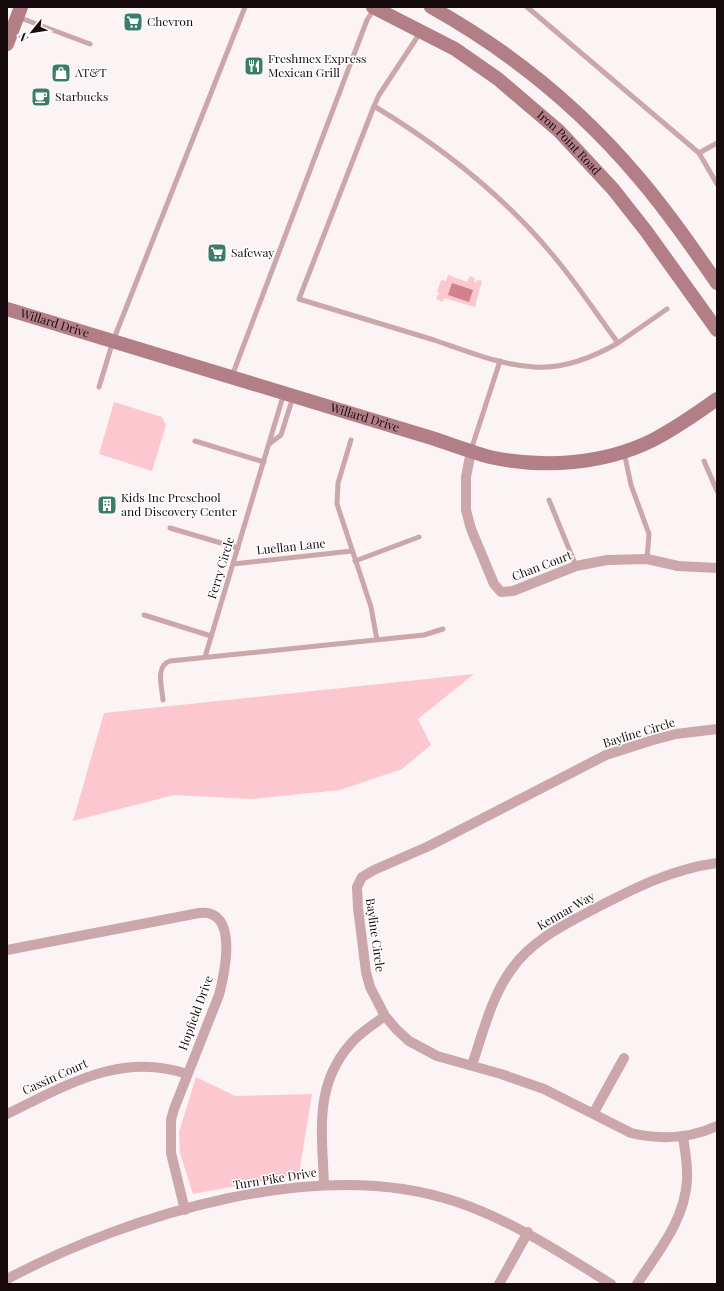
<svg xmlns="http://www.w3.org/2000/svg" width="724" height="1291" viewBox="0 0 724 1291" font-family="'Playfair Display',serif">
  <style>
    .green { fill: #fcc7ce }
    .water { fill: #d0828f }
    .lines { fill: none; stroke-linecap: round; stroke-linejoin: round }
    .lane { stroke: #cba6ab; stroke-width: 5 }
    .street { stroke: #cba6ab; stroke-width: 10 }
    .secondary { stroke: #b37f87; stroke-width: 14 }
    .labels { text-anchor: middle; stroke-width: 3; stroke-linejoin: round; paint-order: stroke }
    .poi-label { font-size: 12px; fill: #170a0c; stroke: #fff; text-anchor: start }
    .street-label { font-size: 12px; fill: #170a0c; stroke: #fff }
  </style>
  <rect width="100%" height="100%" fill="#fbf3f4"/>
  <!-- green -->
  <path class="green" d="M 448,275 L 467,282 L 470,276 L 475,278 L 474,282 L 476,282 L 477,280 L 482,281 L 475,307 L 444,298 L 443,302 L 436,299 L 438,294 L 442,294 L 437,292 L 441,280 L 446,281 Z
    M 114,402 L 162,417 L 166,425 L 152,471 L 99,454 Z
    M 474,674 L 418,719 L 431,745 L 402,769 L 340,790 L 251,799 L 174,795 L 73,821 L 104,713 Z
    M 196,1077 L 235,1096 L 312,1094 L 299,1174 L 193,1194 L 180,1153 L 179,1132 Z"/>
  <!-- water -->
  <path class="water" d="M 452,283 L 473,290 L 469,302 L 448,295 Z"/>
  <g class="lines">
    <!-- lane -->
    <path class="lane" d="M 527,7 L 699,153 L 717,184
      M 18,17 L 90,44
      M 374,106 C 440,146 501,193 551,253 C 575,281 596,313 618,343 C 592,358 564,369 534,367 C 500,365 466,351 434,340 C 389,326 344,313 299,299 Z
      M 374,106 L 379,95 L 420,33
      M 699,153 L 717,143
      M 618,343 L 667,309
      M 232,376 L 367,20 L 374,9
      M 99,387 L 113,341 L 245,7
      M 351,440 L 338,483 L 337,504 L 371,607 L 377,640
      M 195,441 L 264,462
      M 269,444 L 281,435 L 293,397
      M 471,450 L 500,361
      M 624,452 L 631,485 L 649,534 L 647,559
      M 704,461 L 717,491
      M 549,500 L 576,566
      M 170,528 L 238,548
      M 355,561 L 419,537
      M 233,564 L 352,551
      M 144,615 L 211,636
      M 205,657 L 284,393
      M 163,700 C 162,687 155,666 170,661 L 424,635 L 443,629"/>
    <!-- street -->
    <path class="street" d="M 471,451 L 466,477 L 466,510 L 471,529 L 494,584 L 501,592 L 513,591 L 576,566 L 607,560 L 647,559 L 678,566 L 717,568
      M 717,729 L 676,734 L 653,740 L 606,755 L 429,846 L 374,870 L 362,877 L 357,887 L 358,908 L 366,972 L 370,987 L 385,1016 L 397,1030 L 409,1041 L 437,1056 L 501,1074 L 544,1089 L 631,1133 C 661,1140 689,1139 717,1126
      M 7,950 L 199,913 C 239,908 225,972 219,995 L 174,1109 L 171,1120 L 171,1153 L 185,1210
      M 472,1065 C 483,1033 491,998 511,970 C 532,940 564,925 596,908 C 635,888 672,869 717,863
      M 7,1114 C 65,1086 121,1051 187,1074
      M 593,1114 L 624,1058
      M 324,1185 C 322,1130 313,1081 356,1038 C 365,1030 375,1023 385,1016
      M 7,1279 C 131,1214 320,1155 457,1202 C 513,1221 561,1253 611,1284
      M 499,1284 L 528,1232
      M 637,1284 C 658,1252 685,1220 687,1180 C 688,1165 685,1151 683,1137"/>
    <!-- secondary -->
    <g class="secondary">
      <path id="s1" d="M 373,7 L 455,49 L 498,79 L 559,131 L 613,189 L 646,231 L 717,330"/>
      <path d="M 431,7 C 510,51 581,109 639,178 C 667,211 692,247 717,283"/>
      <path d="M 7,44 L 21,7"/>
      <path id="s2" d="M 7,309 L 435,439 C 453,445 472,452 490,457 C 543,469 605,464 653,440 C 676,428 696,414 717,399"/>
    </g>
  </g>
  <!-- icons -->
  <defs>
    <g id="supermarket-square" transform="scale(1)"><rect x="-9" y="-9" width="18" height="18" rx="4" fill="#3b7c6b" stroke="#fff"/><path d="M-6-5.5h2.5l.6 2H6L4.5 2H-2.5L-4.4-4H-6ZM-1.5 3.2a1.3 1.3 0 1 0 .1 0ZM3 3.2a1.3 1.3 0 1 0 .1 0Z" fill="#fff"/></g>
    <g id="restaurant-square" transform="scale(1)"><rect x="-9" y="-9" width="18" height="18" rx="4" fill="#3b7c6b" stroke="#fff"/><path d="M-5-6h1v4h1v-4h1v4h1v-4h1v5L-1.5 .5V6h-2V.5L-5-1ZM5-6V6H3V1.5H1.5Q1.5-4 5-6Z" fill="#fff"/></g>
    <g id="shop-square" transform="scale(1)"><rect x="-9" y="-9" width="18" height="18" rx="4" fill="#3b7c6b" stroke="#fff"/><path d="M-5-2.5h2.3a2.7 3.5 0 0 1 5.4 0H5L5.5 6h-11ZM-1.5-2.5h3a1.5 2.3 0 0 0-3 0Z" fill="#fff"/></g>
    <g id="cafe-square" transform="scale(1)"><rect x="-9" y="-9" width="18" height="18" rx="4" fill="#3b7c6b" stroke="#fff"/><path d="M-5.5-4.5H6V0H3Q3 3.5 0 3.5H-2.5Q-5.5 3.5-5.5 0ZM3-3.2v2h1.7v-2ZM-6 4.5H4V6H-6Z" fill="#fff"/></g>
    <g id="building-square" transform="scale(1)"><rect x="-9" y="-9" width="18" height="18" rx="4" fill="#3b7c6b" stroke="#fff"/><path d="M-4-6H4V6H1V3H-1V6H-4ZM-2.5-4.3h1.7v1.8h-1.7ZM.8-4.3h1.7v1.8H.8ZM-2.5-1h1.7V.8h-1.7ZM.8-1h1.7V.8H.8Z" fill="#fff"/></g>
  </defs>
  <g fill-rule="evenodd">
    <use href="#supermarket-square" x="133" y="22"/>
    <use href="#restaurant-square" x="254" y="66"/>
    <use href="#shop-square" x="61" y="73"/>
    <use href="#cafe-square" x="41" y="97"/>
    <use href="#supermarket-square" x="217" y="253"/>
    <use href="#building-square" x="107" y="505"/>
  </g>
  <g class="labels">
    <!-- poi labels -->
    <g class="poi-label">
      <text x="147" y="26">Chevron</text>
      <text x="268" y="63">Freshmex Express<tspan x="268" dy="14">Mexican Grill</tspan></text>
      <text x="75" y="77">AT&amp;T</text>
      <text x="55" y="101">Starbucks</text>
      <text x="231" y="257">Safeway</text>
      <text x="121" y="502">Kids Inc Preschool<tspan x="121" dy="14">and Discovery Center</tspan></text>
    </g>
    <!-- street labels -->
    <g class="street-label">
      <text dy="4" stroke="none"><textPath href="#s1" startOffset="240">Iron Point Road</textPath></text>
      <text dy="4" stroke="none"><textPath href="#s2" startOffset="50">Willard Drive</textPath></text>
      <text dy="4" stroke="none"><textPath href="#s2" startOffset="374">Willard Drive</textPath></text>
      <text transform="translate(291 547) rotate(-6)" y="4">Luellan Lane</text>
      <text transform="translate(542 566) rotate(-21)" y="4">Chan Court</text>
      <text transform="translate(221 568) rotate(-73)" y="4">Ferry Circle</text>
      <text transform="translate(639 733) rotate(-17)" y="4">Bayline Circle</text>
      <text transform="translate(566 911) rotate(-30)" y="4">Kennar Way</text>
      <text transform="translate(375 935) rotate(82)" y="4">Bayline Circle</text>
      <text transform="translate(196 1013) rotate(-70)" y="4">Hopfield Drive</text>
      <text transform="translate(55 1077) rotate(-24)" y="4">Cassin Court</text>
      <text transform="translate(275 1179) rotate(-9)" y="4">Turn Pike Drive</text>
    </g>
  </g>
  <!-- border -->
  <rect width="724" height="1291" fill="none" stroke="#170a0c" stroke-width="16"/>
  <!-- north arrow -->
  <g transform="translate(32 32) rotate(240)" stroke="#ffffff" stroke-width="3" paint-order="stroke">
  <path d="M0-3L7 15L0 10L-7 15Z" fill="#170a0c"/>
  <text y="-6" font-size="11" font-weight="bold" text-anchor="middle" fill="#170a0c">N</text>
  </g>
</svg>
